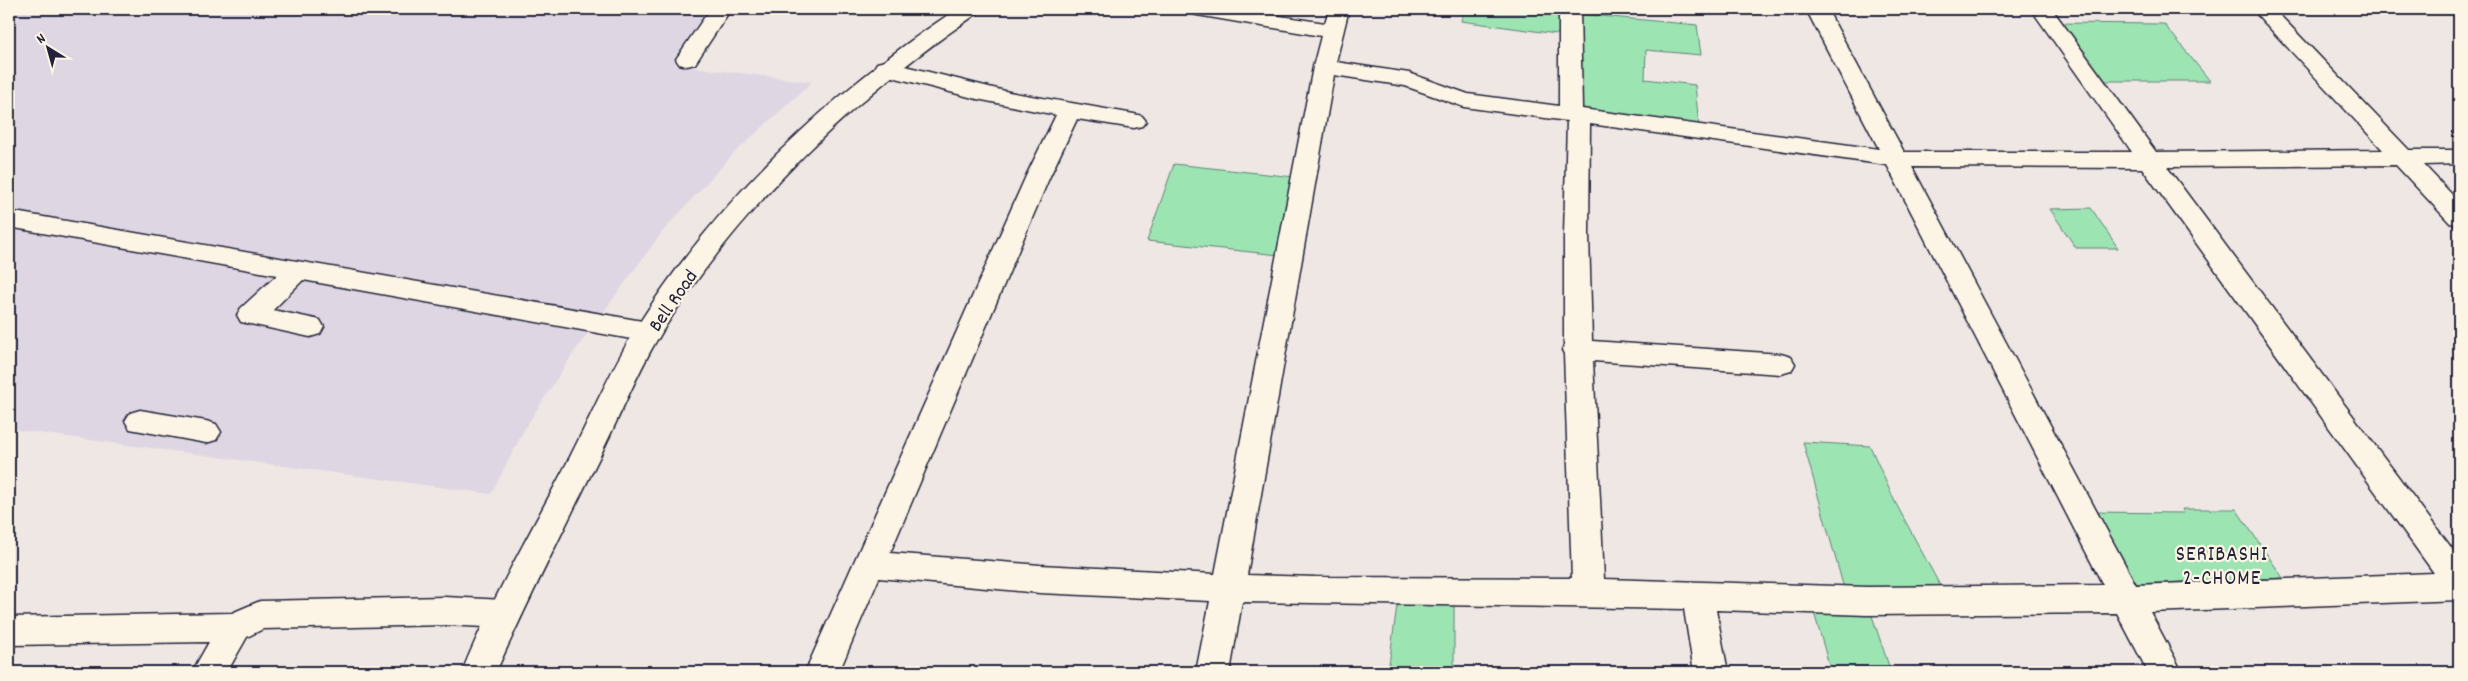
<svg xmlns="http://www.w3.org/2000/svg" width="2468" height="681" viewBox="0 0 2468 681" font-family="Dekko,sans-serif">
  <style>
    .built { fill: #ded6e3 }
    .green { fill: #9de4b3; stroke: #608377 }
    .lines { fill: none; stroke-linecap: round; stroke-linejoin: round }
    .minor-casing { stroke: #22223b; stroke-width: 3 }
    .major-casing { stroke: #22223b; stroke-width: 3 }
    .minor { fill: #fcf5e5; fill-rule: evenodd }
    .major { fill: #fcf5e5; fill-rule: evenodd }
    .labels { text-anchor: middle; stroke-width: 4.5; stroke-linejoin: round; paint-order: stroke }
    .street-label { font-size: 20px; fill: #22223b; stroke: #fcf5e5 }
    .neighbourhood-label { font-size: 21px; letter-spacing: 1px; fill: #22223b; stroke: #fcf5e5 }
  </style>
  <rect width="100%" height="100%" fill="#eee7e4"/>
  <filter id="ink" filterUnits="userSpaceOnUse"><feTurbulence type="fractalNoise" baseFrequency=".02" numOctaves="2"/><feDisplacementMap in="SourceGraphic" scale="10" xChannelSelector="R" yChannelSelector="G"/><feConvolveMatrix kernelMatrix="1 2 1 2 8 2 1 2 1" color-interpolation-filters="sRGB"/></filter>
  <g filter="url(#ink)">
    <!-- built -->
    <path class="built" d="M 9,9 L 712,9 L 675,65 L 812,82 L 733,154 L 662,232 L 574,352 L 525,428 L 491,494 L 9,429 Z"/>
    <!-- green -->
    <path class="green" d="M 1464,9 L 1565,9 L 1564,35 L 1461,21 Z
      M 1579,14 L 1697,25 L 1701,55 L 1646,50 L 1645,79 L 1695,85 L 1699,127 L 1580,110 Z
      M 2055,23 L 2164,24 L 2210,81 L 2095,81 Z
      M 1174,164 L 1294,177 L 1279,255 L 1147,241 Z
      M 2091,208 L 2118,248 L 2076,248 L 2050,209 Z
      M 1803,442 L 1870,446 L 1895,502 L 1944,593 L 1845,592 Z
      M 2182,509 L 2236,509 L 2283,578 L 2130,584 L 2087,512 L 2184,513 Z
      M 1454,597 L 1454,672 L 1388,672 L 1398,598 Z
      M 1813,609 L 1870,610 L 1891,672 L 1831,672 Z"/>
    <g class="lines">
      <!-- minor casing -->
      <g class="minor-casing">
        <path id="minor" d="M 710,9 L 731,9 L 695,64 L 687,66 L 679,64 L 676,59 Z
          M 1186,9 L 1234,9 L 1325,23 L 1329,9 L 1349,9 L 1336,62 L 1409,73 L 1468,94 L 1559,106 L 1559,9 L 1580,9 L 1582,109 L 1879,149 L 1806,9 L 1827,9 L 1904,152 L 2132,152 L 2031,9 L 2052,9 L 2156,152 L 2383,150 L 2252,9 L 2274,9 L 2409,150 L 2459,150 L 2459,164 L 2424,165 L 2459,202 L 2459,225 L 2450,223 L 2396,165 L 2167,167 L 2459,558 L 2459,600 L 2150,612 L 2182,672 L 2148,672 L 2117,613 L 1867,615 L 1716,610 L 1728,672 L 1694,672 L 1684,609 L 1242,602 L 1230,672 L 1196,672 L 1210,601 L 1040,593 L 879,578 L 839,672 L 805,672 L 1026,176 L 1056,115 L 977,99 L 877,73 L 874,68 L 877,63 L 885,61 L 1009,92 L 1134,114 L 1142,116 L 1146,121 L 1142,126 L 1134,128 L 1077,119 L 1050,176 L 890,553 L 1040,565 L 1215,574 L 1313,67 L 1321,36 L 1197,15 L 1190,13 ZM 1334,75 L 1405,86 L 1464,107 L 1567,121 L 1564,235 L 1564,346 L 1562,350 L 1564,354 L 1572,578 L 1315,577 L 1247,575 ZM 1590,124 L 1887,165 L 2103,585 L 1867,587 L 1604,579 L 1593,361 L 1781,374 L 1791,371 L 1795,364 L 1791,357 L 1781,354 L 1592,341 L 1589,235 ZM 1912,167 L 2142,168 L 2434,573 L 2136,585 Z
          M 9,211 L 648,322 L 658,325 L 662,332 L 658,339 L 648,342 L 303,280 L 273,310 L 320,320 L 324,327 L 320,334 L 310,337 L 241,322 L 237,315 L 241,308 L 277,275 L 9,227 Z
          M 140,410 L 206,421 L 216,424 L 221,432 L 216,440 L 206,443 L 130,429 L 125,421 L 130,413 Z
          M 445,597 L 505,600 L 517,604 L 521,614 L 517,624 L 505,628 L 445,625 L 263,629 L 247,637 L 227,672 L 192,672 L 209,642 L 9,645 L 9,617 L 232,613 L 260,601 Z"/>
      </g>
      <!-- major casing -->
      <g class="major-casing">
        <path id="major" d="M 957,9 L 982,9 L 978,13 C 851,99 740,207 658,338 C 636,375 620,416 601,454 C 565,527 529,598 496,672 L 462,672 C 489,605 526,540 560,476 C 587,426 608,373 638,325 C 719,198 832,91 957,9 Z"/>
      </g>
      <!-- minor -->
      <use href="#minor" class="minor"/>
      <!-- major -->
      <use href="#major" class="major"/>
    </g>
  </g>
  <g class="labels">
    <!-- street labels -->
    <g class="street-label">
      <text transform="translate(672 300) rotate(-55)" y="7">Bell Road</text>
    </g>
    <!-- neighbourhood labels -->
    <g class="neighbourhood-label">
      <text x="2222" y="560">SERIBASHI<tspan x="2222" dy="24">2-CHOME</tspan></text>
    </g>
  </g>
  <!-- margin -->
  <rect width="2468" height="681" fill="none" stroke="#fcf5e5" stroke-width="30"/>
  <rect x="15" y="15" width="2438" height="651" fill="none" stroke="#22223b" stroke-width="2" filter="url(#ink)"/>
  <!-- north arrow -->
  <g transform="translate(48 48) rotate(323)" stroke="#fcf5e5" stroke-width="4" paint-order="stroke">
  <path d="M0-4L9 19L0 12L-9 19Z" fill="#22223b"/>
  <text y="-8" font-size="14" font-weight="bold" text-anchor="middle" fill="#22223b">N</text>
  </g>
</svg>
